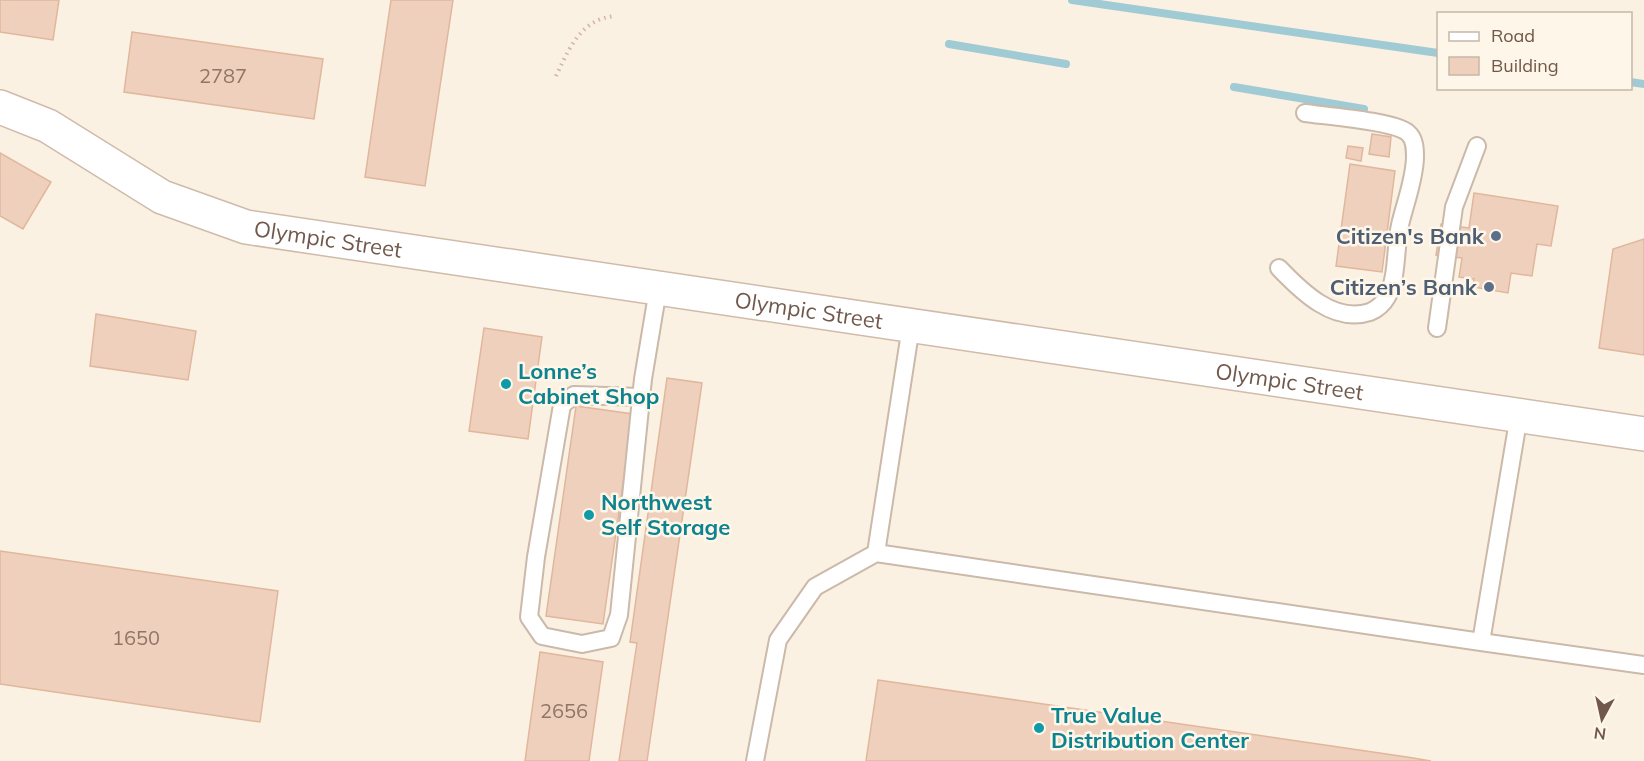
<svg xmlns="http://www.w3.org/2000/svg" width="1644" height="761" viewBox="0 0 1644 761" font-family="Mulish,sans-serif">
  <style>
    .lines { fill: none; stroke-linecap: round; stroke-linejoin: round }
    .stream { stroke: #a0cbd4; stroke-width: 8 }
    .building { fill: #eed0bc; stroke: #e0b79d; stroke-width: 1.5 }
    .lane-casing { stroke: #cbb9aa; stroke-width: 20 }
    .secondary-casing { stroke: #d0bbab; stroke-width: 36 }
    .path { stroke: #d3b4a0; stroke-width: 4; stroke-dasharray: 1.5 4.5; stroke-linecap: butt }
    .lane { stroke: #fff; stroke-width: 16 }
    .secondary { stroke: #fff; stroke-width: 33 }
    .service-dot { fill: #5c6f8a; stroke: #fef6e8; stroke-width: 2 }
    .culture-dot { fill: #0f9aa8; stroke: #fef6e8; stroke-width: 2 }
    .labels { text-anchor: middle; stroke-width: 5; stroke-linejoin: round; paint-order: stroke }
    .number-label { font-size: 20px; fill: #907667 }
    .service-label { font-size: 22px; font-weight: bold; fill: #4e5e75; stroke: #fef6e8; text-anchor: end }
    .street-label { font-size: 22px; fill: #71584b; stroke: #fef6e8 }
    .culture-label { font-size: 22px; font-weight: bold; fill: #0d838f; stroke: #fef6e8; text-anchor: start }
  </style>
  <rect width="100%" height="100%" fill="#fbf1e3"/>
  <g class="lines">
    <!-- stream -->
    <path class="stream" d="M 1072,0 L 1438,53
      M 949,44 L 1066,64
      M 1630,82 L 1644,84
      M 1234,87 L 1364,109"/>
  </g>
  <!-- building -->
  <path class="building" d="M 0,0 L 59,0 L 53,40 L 0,32 Z
    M 391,0 L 453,0 L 425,186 L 365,177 Z
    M 132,32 L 323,59 L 314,119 L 124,92 Z
    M 1372,134 L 1391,137 L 1389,157 L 1369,154 Z
    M 1348,146 L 1363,148 L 1361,161 L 1346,158 Z
    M 0,153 L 51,182 L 23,229 L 0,216 Z
    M 1350,164 L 1395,171 L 1382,272 L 1336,266 Z
    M 1474,193 L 1558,206 L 1551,246 L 1537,244 L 1532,276 L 1511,273 L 1508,293 L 1473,287 L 1474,279 L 1459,277 L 1462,258 L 1436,255 L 1441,224 L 1469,228 Z
    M 1644,239 L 1644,355 L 1599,348 L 1613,249 Z
    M 96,314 L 196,331 L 188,380 L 90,366 Z
    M 484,328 L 542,337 L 528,439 L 469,431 Z
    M 667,378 L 702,383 L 647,761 L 619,761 L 637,643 L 630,642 Z
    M 576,406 L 633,414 L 603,624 L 546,616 Z
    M 0,551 L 278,591 L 260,722 L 0,684 Z
    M 540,652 L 603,662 L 589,761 L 525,761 Z
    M 878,680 L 1407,757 L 1431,761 L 866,761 Z"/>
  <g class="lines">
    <!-- lane casing -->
    <g class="lane-casing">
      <path id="lane" d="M 1279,268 C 1301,291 1334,324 1370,312 C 1377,309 1383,304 1387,297 C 1398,277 1395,247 1400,225 C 1405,203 1414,182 1415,158 C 1415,149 1415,139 1408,133 C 1395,121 1326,116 1305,113
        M 911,326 L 876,553 L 1481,642
        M 1437,328 L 1454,207 L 1477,146
        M 641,397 L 574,395 L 562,405 L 536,557 L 529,617 L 542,636 L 582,644 L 611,638 L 619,615 L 643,379 L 658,289
        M 1519,415 L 1481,642 L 1644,665
        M 755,761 L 778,640 L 815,587 L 876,553"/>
    </g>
    <!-- secondary casing -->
    <g class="secondary-casing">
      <g id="secondary">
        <path id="s1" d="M 0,107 L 48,126 L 162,197 L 246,227 L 1644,434"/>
      </g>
    </g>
    <!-- path -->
    <path class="path" d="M 556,76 C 569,49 581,18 616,16"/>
    <!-- lane -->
    <use href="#lane" class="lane"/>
    <!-- secondary -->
    <use href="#secondary" class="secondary"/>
  </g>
  <!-- markers -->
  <g class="service-dot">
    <circle cx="1496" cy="236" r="6"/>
    <circle cx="1489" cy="287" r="6"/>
  </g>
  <g class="culture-dot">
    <circle cx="506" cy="384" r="6"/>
    <circle cx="589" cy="515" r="6"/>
    <circle cx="1039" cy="728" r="6"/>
  </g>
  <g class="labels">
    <!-- number labels -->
    <g class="number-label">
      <text x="223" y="83">2787</text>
      <text x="136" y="645">1650</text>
      <text x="564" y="718">2656</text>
    </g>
    <!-- service labels -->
    <g class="service-label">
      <text x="1484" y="244">Citizen's Bank</text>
      <text x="1477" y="295">Citizen’s Bank</text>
    </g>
    <!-- street labels -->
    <g class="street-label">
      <text dy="8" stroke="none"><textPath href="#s1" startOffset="358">Olympic Street</textPath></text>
      <text dy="8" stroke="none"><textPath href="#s1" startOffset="844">Olympic Street</textPath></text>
      <text dy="8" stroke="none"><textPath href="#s1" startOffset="1330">Olympic Street</textPath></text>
    </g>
    <!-- culture labels -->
    <g class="culture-label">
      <text x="518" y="379">Lonne’s<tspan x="518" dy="25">Cabinet Shop</tspan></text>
      <text x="601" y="510">Northwest<tspan x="601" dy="25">Self Storage</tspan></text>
      <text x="1051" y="723">True Value<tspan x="1051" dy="25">Distribution Center</tspan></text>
    </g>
  </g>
  <!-- legend -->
  <rect x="1437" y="12" width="195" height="78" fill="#fef6e8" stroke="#c6b7a9" stroke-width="1.5"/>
  <rect x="1449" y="32" width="30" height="9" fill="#ffffff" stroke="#c6b7a9" stroke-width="1.5"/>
  <text x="1491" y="42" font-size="18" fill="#71584b">Road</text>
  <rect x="1449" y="57" width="30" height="18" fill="#eed0bc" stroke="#c6b7a9" stroke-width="1.5"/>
  <text x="1491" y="72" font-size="18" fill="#71584b">Building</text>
  <!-- north arrow -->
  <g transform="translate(1602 719) rotate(188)" stroke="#fef6e8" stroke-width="4.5" paint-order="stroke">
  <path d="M0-4.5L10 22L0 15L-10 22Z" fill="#71584b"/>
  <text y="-9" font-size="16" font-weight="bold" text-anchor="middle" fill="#71584b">N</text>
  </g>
</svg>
